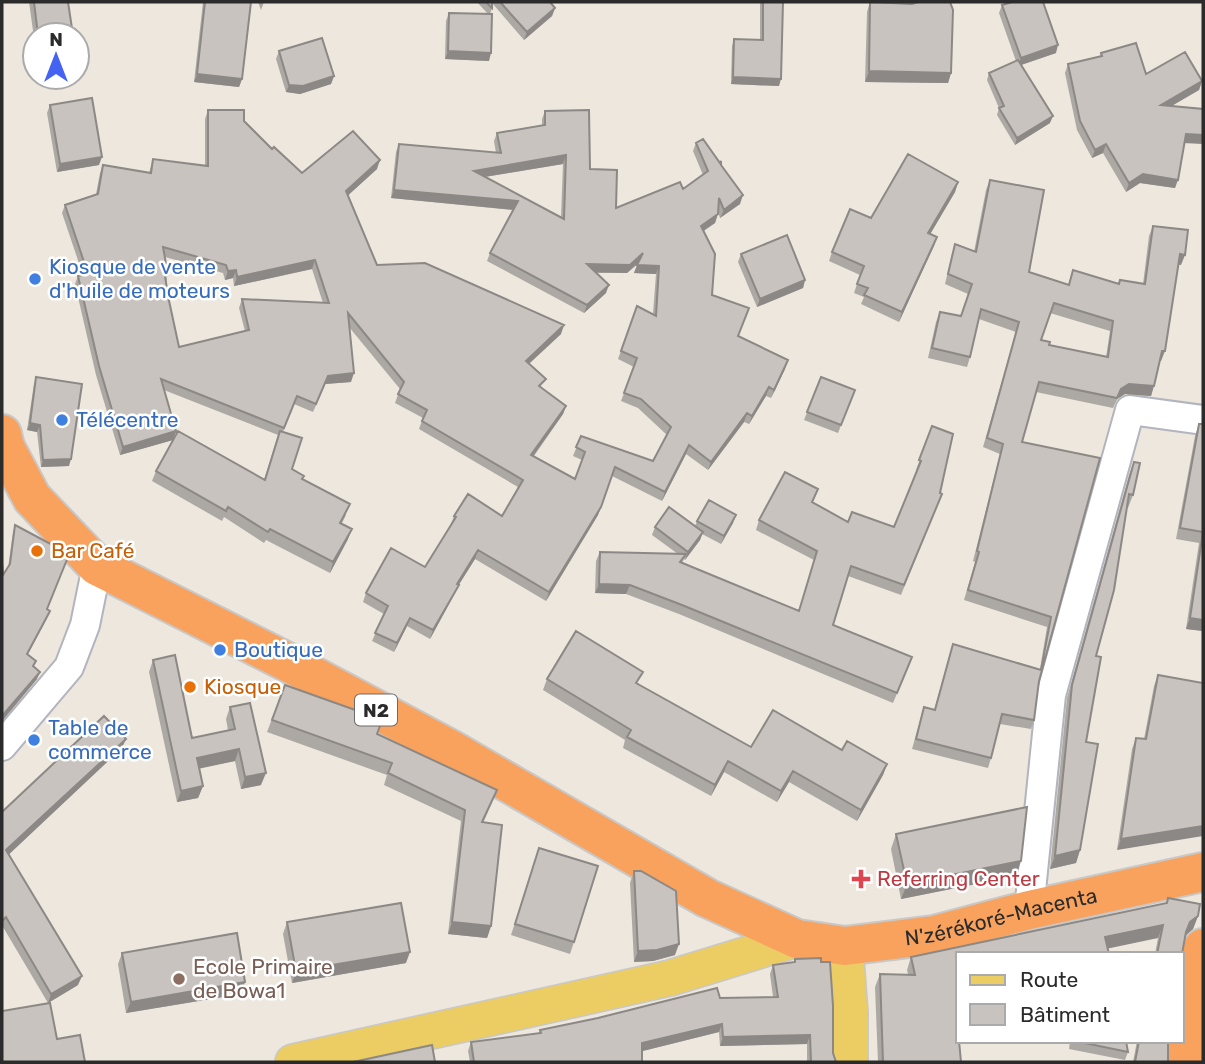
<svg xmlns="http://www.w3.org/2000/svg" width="1205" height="1064" viewBox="0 0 1205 1064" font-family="Rubik,sans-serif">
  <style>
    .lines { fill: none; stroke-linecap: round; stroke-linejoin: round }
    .minor-casing { stroke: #b2b4be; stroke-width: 32 }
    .major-casing { stroke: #c8c8c8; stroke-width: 38 }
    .highway-casing { stroke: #c8c8c8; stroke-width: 42 }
    .minor { stroke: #fff; stroke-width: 28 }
    .major { stroke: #ebcd64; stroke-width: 35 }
    .highway { stroke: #f8a25e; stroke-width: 38 }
    .wall { fill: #aca8a3; fill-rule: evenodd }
    .shaded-wall { fill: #8c8885 }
    .building { fill: #c8c3be; stroke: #8c8885; stroke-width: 2; fill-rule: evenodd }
    .shop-dot { fill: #3f7fe0; stroke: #fff; stroke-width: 2.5 }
    .food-dot { fill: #e8710a; stroke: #fff; stroke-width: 2.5 }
    .health-dot { fill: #e0444e; stroke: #fff; stroke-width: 2.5 }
    .education-dot { fill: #8d6e63; stroke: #fff; stroke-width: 2.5 }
    .labels { text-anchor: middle; stroke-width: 5; stroke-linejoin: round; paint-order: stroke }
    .shield { fill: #fff; stroke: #6b6b6b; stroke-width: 2 }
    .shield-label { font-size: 19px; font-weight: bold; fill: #2b2b2b }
    .shop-label { font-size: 21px; fill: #366cbe; stroke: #fff; text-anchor: start }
    .food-label { font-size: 21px; fill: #c56008; stroke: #fff; text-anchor: start }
    .health-label { font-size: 21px; fill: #be3a42; stroke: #fff; text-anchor: start }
    .street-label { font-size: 21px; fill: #2b2b2b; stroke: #fff }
    .education-label { font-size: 21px; fill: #785e54; stroke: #fff; text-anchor: start }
  </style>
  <rect width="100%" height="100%" fill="#ede7de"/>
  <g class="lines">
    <!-- minor casing -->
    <g class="minor-casing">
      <path id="minor" d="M 2,746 L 69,667 L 85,625 L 97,566
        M 1029,910 L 1051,695 L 1130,410 L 1203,420"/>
    </g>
    <!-- major casing -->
    <g class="major-casing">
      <path id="major" d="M 845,946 L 850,1014 L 850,1062
        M 293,1062 L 670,978 L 797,939"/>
    </g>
    <!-- highway casing -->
    <g class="highway-casing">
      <g id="highway">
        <path id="s1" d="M 2,434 L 5,447 L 32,498 L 97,566 L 291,664 L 450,749 L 707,898 L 797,939 L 845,946 L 934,935 L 1029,910 L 1203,872"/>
        <path d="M 1184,1062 L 1203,948"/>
      </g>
    </g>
    <!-- minor -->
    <use href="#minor" class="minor"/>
    <!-- major -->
    <use href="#major" class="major"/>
    <!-- highway -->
    <use href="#highway" class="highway"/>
  </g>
  <!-- wall -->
  <path class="wall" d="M 29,2 L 68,2 L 73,35 L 35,35 L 35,45 Z
    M 203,2 L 251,2 L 242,79 L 239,87 L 194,82 Z
    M 258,2 L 264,2 L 261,10 Z
    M 477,2 L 550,2 L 555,8 L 552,16 L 524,40 L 492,3 L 492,8 L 490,14 L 489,61 L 445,59 L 446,21 L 449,13 L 488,14 Z
    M 760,2 L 783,2 L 779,86 L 731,84 L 732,46 L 734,39 L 760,40 Z
    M 870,2 L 951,73 L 948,83 L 865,82 L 867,12 Z
    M 1002,5 L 1056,53 L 1021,65 L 1050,123 L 1015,145 L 997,115 L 999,108 L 987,80 L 989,73 L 1016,61 L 999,13 Z
    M 279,51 L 334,76 L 331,84 L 300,94 L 286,92 L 276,59 Z
    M 1101,53 L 1146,74 L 1202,81 L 1199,90 L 1171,106 L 1184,143 L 1175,188 L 1140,183 L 1126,192 L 1103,153 L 1092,158 L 1077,130 L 1065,73 L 1068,64 L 1100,57 Z
    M 50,105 L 99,165 L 57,172 L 47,113 Z
    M 208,110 L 244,121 L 272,149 L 302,173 L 377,169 L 348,195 L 377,265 L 561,334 L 529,364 L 542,388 L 566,406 L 563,414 L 534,456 L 575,479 L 582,460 L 573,456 L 581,436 L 653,461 L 667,435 L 638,408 L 621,401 L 634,367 L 618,359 L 637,306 L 653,314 L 656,274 L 634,273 L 638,264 L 627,273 L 596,273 L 606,293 L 584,313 L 487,261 L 490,253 L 513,210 L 391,198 L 396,152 L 399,144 L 496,153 L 494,141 L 497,133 L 542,126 L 542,119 L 545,111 L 590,169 L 616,208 L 683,189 L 703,175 L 693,151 L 696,143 L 721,165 L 740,204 L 720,218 L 718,212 L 715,223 L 704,231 L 712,295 L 738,336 L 785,369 L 771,398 L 766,396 L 749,424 L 744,422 L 708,470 L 686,454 L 662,501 L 612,476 L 598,515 L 546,601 L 475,559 L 458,586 L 455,593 L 430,639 L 407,626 L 394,652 L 372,641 L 384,614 L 363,602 L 366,593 L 425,567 L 451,524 L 454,516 L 502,516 L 518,487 L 419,429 L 423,418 L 395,403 L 400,389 L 349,327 L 351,382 L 325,384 L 313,412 L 294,404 L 283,432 L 292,469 L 346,515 L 342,523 L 348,539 L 330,573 L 266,540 L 264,543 L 224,517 L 222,521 L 152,481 L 156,471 L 264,480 L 278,435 L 164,390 L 176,431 L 173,440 L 120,455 L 96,375 L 75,284 L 78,276 L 83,275 L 62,213 L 65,205 L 96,194 L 100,173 L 103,165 L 149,173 L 153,159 L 205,166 L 205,119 ZM 563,164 L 561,217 L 485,177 ZM 165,257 L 223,273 L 225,280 L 233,278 L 234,286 L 312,269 L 323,303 L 242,299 L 239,308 L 245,331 L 179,347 L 168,296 Z
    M 990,180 L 1029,272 L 1068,285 L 1073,270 L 1118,283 L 1120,280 L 1143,284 L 1149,236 L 1153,226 L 1181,265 L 1178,264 L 1161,361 L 1159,361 L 1151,396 L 1125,394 L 1117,399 L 1113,408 L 1036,392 L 1022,442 L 1100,458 L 1039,681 L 1034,720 L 1031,729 L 1000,724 L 991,758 L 988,768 L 912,749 L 924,707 L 934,710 L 953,644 L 1040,669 L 1047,627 L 964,600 L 975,562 L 973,561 L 1000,454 L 983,447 L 1016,332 L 979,319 L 970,357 L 967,367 L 928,358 L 936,322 L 940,312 L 961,316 L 968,294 L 945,284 L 952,254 L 955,244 L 974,252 L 986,190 ZM 1050,313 L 1110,331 L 1106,357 L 1049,345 L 1041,340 Z
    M 958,182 L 955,192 L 930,234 L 937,237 L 899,322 L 861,304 L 864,297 L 854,293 L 860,275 L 829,261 L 832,252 L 871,218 Z
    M 741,254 L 805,280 L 803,288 L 757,307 L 738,262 Z
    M 36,377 L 69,466 L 41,467 L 37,432 L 27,430 L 34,384 Z
    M 821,377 L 855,390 L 838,433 L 804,420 Z
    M 1199,424 L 1203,424 L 1203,631 L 1186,629 L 1199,543 L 1176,539 L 1195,436 Z
    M 932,426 L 940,493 L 938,503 L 901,595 L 848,576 L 833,625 L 908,667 L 893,703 L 679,614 L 626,594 L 595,593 L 596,561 L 600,552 L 678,554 L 652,535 L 655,527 L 695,526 L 697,521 L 733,523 L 721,544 L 702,534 L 700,540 L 685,560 L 684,559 L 682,563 L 799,611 L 814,560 L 756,530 L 759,520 L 818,489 L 813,502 L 848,522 L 894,527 L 918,470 L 916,470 Z
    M 1134,462 L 1133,495 L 1128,508 L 1127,508 L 1096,656 L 1086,742 L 1080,850 L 1076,863 L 1050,869 L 1067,698 L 1129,475 Z
    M 15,525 L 47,609 L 47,618 L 28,654 L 34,667 L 37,679 L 2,721 L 2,562 L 3,575 L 8,568 L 13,532 Z
    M 153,660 L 192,738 L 228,730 L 226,719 L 230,707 L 261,785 L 241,789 L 235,761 L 199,768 L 203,786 L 198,798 L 177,802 L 149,672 Z
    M 1158,675 L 1203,683 L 1117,850 L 1132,749 L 1136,738 L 1144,739 L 1154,686 Z
    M 547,679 L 639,683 L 638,685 L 751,747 L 842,750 L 887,764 L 883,775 L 857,821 L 789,782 L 777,802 L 724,772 L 711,796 L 623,748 L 625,740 L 543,690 Z
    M 285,685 L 377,734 L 492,802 L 483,823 L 491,926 L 487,938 L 448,934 L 461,821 L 384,785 L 387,775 L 267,732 Z
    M 122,748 L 9,854 L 78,985 L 48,1003 L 3,927 L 2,927 L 2,812 Z
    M 896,834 L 1016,876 L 901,899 L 891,849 Z
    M 539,848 L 574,942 L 570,954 L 511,935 Z
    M 634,871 L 675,955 L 653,961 L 634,962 L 630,883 Z
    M 1168,898 L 1198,916 L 1193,929 L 1186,935 L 1182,954 L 1155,954 L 1158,938 L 958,954 L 958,1015 L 961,1062 L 878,1062 L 875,987 L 880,974 L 908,974 L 907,970 L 911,957 L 1166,903 Z
    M 287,922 L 406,963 L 292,983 L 283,934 Z
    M 122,953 L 241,994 L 126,1013 L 118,964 Z
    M 795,959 L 833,1053 L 836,1062 L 807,1062 L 807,1044 L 720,1046 L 719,1032 L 642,1051 L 642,1062 L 470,1062 L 468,1051 L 471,1042 L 539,1033 L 540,1030 L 720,998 L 773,997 L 770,974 L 773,965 L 794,962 Z
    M 1070,1041 L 1126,1041 L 1128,1052 L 1125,1060 L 1069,1049 Z
    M 1137,1041 L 1168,1041 L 1168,1062 L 1133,1062 Z"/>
  <!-- shaded-wall -->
  <path class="shaded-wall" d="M 555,8 L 552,16 L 524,40 L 527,32 Z
    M 1058,45 L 1056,53 L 1018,66 L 1021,58 Z
    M 448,51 L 491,53 L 489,61 L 445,59 Z
    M 869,71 L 951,73 L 948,83 L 865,82 Z
    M 197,74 L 242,79 L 239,87 L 194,82 Z
    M 334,76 L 331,84 L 300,94 L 286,92 L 289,85 Z
    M 733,77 L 781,79 L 779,86 L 731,84 Z
    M 1202,81 L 1199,90 L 1158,114 L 1161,105 Z
    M 1053,116 L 1050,123 L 1015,145 L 1017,138 Z
    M 1186,134 L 1203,135 L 1203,144 L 1183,143 Z
    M 1106,144 L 1103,153 L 1092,158 L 1095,150 Z
    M 566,155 L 563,164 L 471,179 L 474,171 Z
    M 102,157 L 99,165 L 57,172 L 60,164 Z
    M 380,160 L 377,169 L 343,200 L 346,191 Z
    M 1143,174 L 1178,180 L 1175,188 L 1140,183 L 1126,192 L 1129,183 Z
    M 958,182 L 955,192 L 925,243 L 928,233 Z
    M 394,190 L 518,201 L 515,210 L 391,198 Z
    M 743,195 L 740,204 L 720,218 L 724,210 Z
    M 718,214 L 715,223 L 698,234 L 701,226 Z
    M 937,237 L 934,246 L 899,322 L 902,312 Z
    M 643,253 L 640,261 L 627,273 L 584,272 L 587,264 Z
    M 1180,254 L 1185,255 L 1181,265 L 1176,264 Z
    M 315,260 L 312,269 L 234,286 L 237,277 Z
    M 637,265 L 659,266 L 656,274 L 634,273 Z
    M 236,270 L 233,278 L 225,280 L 228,271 Z
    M 805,280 L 803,288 L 757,307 L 760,299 Z
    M 609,285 L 606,293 L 584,313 L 587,305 Z
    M 564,325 L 561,334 L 522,370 L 526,361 Z
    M 1162,351 L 1165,351 L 1161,361 L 1158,361 Z
    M 788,360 L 785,369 L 771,398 L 774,390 Z
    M 354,373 L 351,382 L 325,384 L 313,412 L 328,376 Z
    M 1129,384 L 1154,386 L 1151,396 L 1125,394 L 1117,399 L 1113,408 L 1121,389 Z
    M 769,387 L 766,396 L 749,424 L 752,416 Z
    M 566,406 L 563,414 L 528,463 L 531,455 Z
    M 747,413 L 744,422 L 708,470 L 711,462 Z
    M 30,423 L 40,425 L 37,432 L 27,430 Z
    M 176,431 L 173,440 L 120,455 L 123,447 Z
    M 689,445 L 686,454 L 662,501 L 665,492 Z
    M 71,459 L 69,466 L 41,467 L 43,460 Z
    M 601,507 L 598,515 L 546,601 L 549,592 Z
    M 736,515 L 733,523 L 721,544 L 724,536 Z
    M 352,529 L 348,539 L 330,573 L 333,562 Z
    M 703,532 L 700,540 L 685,560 L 688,552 Z
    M 478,550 L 475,559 L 458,586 L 455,593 L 430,639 L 433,630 L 457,584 Z
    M 599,584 L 630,585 L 626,594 L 595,593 Z
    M 50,611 L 47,618 L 24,661 L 27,654 Z
    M 410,618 L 407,626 L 394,652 L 397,643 Z
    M 1190,618 L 1203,620 L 1203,631 L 1186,629 Z
    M 40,672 L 37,679 L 2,721 L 2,716 Z
    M 126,739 L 122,748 L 3,860 L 6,850 Z
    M 239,749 L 235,761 L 193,770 L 197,758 Z
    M 728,761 L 724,772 L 711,796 L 715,785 Z
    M 887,764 L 883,775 L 857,821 L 861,810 Z
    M 793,771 L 789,782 L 777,802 L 781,791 Z
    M 266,773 L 261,785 L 241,789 L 245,777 Z
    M 203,786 L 198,798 L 177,802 L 181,791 Z
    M 1203,826 L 1203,836 L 1117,850 L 1121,839 Z
    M 1080,850 L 1076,863 L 1050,869 L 1055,856 Z
    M 1021,861 L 1016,876 L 901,899 L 907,884 Z
    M 1198,916 L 1193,929 L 1186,935 L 1181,944 L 1190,922 Z
    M 452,922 L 491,926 L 487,938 L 448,934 Z
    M 1163,925 L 1158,938 L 1101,950 L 1105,937 Z
    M 679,944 L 675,955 L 653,961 L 634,962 L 638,951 Z
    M 410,952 L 406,963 L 292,983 L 296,971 Z
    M 82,976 L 78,985 L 48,1003 L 51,994 Z
    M 245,982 L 241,994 L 126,1013 L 131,1002 Z
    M 722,1024 L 719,1032 L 639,1052 L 642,1043 Z
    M 810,1035 L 807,1044 L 720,1046 L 723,1037 Z"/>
  <!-- building -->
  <path class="building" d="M 34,2 L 68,2 L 73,35 L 38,35 Z
    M 205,2 L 251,2 L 242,79 L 197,74 Z
    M 486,2 L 492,2 L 492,8 Z
    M 500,2 L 550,2 L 555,8 L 527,32 Z
    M 763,2 L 783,2 L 781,79 L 733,77 L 734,39 L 763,40 Z
    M 870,2 L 912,4 L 918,2 L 950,2 L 953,10 L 951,73 L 869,71 Z
    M 1012,2 L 1043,2 L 1058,45 L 1021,58 L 1002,5 Z
    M 449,13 L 492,14 L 491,53 L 448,51 Z
    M 322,38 L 334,76 L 303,86 L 289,85 L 279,51 Z
    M 1136,43 L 1146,74 L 1185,52 L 1202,81 L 1161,105 L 1203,109 L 1203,135 L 1186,134 L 1178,180 L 1143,174 L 1129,183 L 1106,144 L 1095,150 L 1080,121 L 1068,64 L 1102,56 L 1101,53 Z
    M 1018,60 L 1053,116 L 1017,138 L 999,108 L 1004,106 L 989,73 Z
    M 92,98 L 102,157 L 60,164 L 50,105 Z
    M 208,110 L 244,110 L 244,121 L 272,149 L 274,147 L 302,173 L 353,131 L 380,160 L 346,191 L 377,265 L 425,263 L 564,325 L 526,361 L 546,379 L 539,386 L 566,406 L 531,455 L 575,479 L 585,452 L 576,447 L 581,436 L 653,461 L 671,427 L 641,399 L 624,393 L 637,358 L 621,351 L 637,306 L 656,316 L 659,266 L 637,265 L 643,253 L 630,265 L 587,264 L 609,285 L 587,305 L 490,253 L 518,201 L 394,190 L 399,144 L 501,153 L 497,133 L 545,125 L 545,111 L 589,110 L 590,169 L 617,170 L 616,208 L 680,182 L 683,189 L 708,171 L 696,143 L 703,139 L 720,163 L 721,161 L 721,165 L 743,195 L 724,210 L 719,198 L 718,214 L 701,226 L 715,254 L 712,295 L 749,308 L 738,336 L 788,360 L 774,390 L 769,387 L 752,416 L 747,413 L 711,462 L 689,445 L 665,492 L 615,467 L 601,507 L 549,592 L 478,550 L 457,584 L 459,585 L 433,630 L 410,618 L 397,643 L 375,633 L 388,606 L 366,593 L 391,548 L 425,567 L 456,517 L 454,516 L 468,494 L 502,516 L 523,480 L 422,421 L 427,410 L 398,394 L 404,382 L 348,313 L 354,373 L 328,376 L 316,404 L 297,396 L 284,428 L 161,379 L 176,431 L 123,447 L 99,366 L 78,276 L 88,274 L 65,205 L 98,194 L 103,165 L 151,173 L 153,159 L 208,166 ZM 566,155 L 564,219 L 474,171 ZM 163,247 L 226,265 L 228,271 L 236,270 L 237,277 L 315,260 L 329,303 L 242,299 L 249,330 L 179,347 L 168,296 L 165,276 L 168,275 Z
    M 908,154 L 958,182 L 928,233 L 937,237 L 902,312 L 864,295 L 868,288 L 857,284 L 864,266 L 832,252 L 850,209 L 871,218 Z
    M 990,180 L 1044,190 L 1029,272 L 1069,285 L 1073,270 L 1119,284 L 1120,280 L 1145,284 L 1153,226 L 1188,230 L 1185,255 L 1180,254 L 1165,351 L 1162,351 L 1154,386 L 1129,384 L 1121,389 L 1117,398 L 1039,382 L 1022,442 L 1100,458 L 1039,681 L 1034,720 L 1002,714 L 991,758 L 916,739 L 924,707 L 935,710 L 953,644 L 1041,670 L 1051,617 L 968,590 L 979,552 L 977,551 L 1003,444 L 987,438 L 1019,322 L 981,309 L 970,357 L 932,348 L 940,312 L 961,316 L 972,284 L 948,274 L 955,244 L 976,252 ZM 1054,303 L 1113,321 L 1108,357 L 1049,345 L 1050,342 L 1041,340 Z
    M 787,235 L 805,280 L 760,299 L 741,254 Z
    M 36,377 L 82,384 L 71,459 L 43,460 L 40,425 L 30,423 Z
    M 821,377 L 855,390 L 841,425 L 807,412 Z
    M 1199,424 L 1203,424 L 1203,532 L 1180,528 Z
    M 932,426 L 953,434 L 940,493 L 942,494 L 904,585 L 851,566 L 833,625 L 912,657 L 897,693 L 682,605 L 630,585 L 599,584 L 600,552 L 686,554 L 680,562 L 799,611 L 817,551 L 759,520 L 785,472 L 818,489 L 812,502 L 848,522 L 852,512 L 894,527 L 921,461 L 919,460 Z
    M 178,431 L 265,480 L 280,431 L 302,438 L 292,469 L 304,476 L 302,479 L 350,504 L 340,523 L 352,529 L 333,562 L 270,529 L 268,532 L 228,507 L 226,511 L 156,471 Z
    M 1134,462 L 1140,463 L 1133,495 L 1129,494 L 1114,590 L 1096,656 L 1101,657 L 1086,742 L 1098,744 L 1080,850 L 1055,856 L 1072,685 Z
    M 709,500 L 736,515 L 724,536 L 697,521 Z
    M 669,507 L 703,532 L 688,552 L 655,527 Z
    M 15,525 L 62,550 L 68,557 L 47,609 L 50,611 L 27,654 L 36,661 L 33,666 L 40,672 L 2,716 L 2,562 L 3,575 L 10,564 Z
    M 1203,532 L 1203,620 L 1190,618 Z
    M 576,631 L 643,672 L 636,683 L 751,747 L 773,710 L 842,750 L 847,741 L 887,764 L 861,810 L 793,771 L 781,791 L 728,761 L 715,785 L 627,737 L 631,730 L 547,679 Z
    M 175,655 L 192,738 L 235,729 L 230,707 L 250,703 L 266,773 L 245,777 L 239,749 L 197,758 L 203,786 L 181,791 L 153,660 Z
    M 1158,675 L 1203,683 L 1203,826 L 1121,839 L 1136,738 L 1146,739 Z
    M 285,685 L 358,711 L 381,723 L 377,734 L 497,790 L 482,822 L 502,825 L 491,926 L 452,922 L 465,810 L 388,773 L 392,763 L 272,720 Z
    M 104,716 L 126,739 L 6,850 L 82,976 L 51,994 L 6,917 L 2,921 L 2,812 Z
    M 1027,807 L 1021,861 L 907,884 L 896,834 Z
    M 539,848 L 598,866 L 574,942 L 515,924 Z
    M 634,871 L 641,871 L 676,891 L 679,944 L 657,950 L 638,951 Z
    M 1168,898 L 1200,904 L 1198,916 L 1190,922 L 1186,932 L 1182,954 L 1157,954 L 1163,925 L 1105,937 L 1109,954 L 958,954 L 958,1003 L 957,1003 L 958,1041 L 959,1041 L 961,1062 L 883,1062 L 880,974 L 915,975 L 911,957 L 1167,903 Z
    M 401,903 L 410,952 L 296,971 L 287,922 Z
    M 237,933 L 245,982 L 131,1002 L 122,953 Z
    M 821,958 L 821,962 L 830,962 L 833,1006 L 833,1053 L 836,1062 L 811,1062 L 810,1035 L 723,1037 L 722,1024 L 642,1043 L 642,1062 L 474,1062 L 471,1042 L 541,1033 L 540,1030 L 598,1018 L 717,988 L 720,998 L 778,997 L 773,965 L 795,962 L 795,959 Z
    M 50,1003 L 57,1039 L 80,1035 L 85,1062 L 2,1062 L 2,1011 Z
    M 1075,1041 L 1126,1041 L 1128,1052 Z
    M 1139,1041 L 1168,1041 L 1168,1062 L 1135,1062 Z
    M 432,1045 L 435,1062 L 353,1062 Z"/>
  <!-- markers -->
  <g class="shop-dot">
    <circle cx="35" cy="279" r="7"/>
    <circle cx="62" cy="420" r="7"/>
    <circle cx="220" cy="650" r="7"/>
    <circle cx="34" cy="740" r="7"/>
  </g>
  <g class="food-dot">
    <circle cx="37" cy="551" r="7"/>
    <circle cx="190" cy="687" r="7"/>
  </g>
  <path class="health-dot" d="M857.5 868.5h7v7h7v7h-7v7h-7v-7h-7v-7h7z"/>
  <circle class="education-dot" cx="179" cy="979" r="7"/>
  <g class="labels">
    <!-- shield labels -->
    <rect class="shield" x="355" y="694.5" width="42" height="31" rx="5"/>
    <g class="shield-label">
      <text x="376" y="717">N2</text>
    </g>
    <!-- shop labels -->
    <g class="shop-label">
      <text x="49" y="274">Kiosque de vente<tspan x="49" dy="24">d'huile de moteurs</tspan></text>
      <text x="76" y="427">Télécentre</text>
      <text x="234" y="657">Boutique</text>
      <text x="48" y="735">Table de<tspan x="48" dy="24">commerce</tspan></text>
    </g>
    <!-- food labels -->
    <g class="food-label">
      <text x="51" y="558">Bar Café</text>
      <text x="204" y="694">Kiosque</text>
    </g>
    <!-- health labels -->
    <g class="health-label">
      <text x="877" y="886">Referring Center</text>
    </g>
    <!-- street labels -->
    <g class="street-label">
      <text dy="7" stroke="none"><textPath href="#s1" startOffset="1166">N'zérékoré-Macenta</textPath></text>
    </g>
    <!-- education labels -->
    <g class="education-label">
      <text x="193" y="974">Ecole Primaire<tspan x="193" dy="24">de Bowa1</tspan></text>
    </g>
  </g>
  <!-- border -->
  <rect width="1205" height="1064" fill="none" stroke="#2b2b2b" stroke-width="7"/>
  <!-- legend -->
  <rect x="956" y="952" width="228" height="91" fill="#ffffff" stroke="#aaaaaa" stroke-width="2"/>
  <rect x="970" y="975" width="35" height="10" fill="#ebcd64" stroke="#aaaaaa" stroke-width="2"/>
  <text x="1020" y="987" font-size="21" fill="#2b2b2b">Route</text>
  <rect x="970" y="1004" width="35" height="21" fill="#c8c3be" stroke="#aaaaaa" stroke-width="2"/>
  <text x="1020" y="1022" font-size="21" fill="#2b2b2b">Bâtiment</text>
  <!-- north arrow -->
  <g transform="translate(56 56)"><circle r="33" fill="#ffffff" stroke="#aaaaaa" stroke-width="2"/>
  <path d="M0-5L12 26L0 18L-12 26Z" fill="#4563f3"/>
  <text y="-10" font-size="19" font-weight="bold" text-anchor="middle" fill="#2b2b2b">N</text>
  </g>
</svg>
